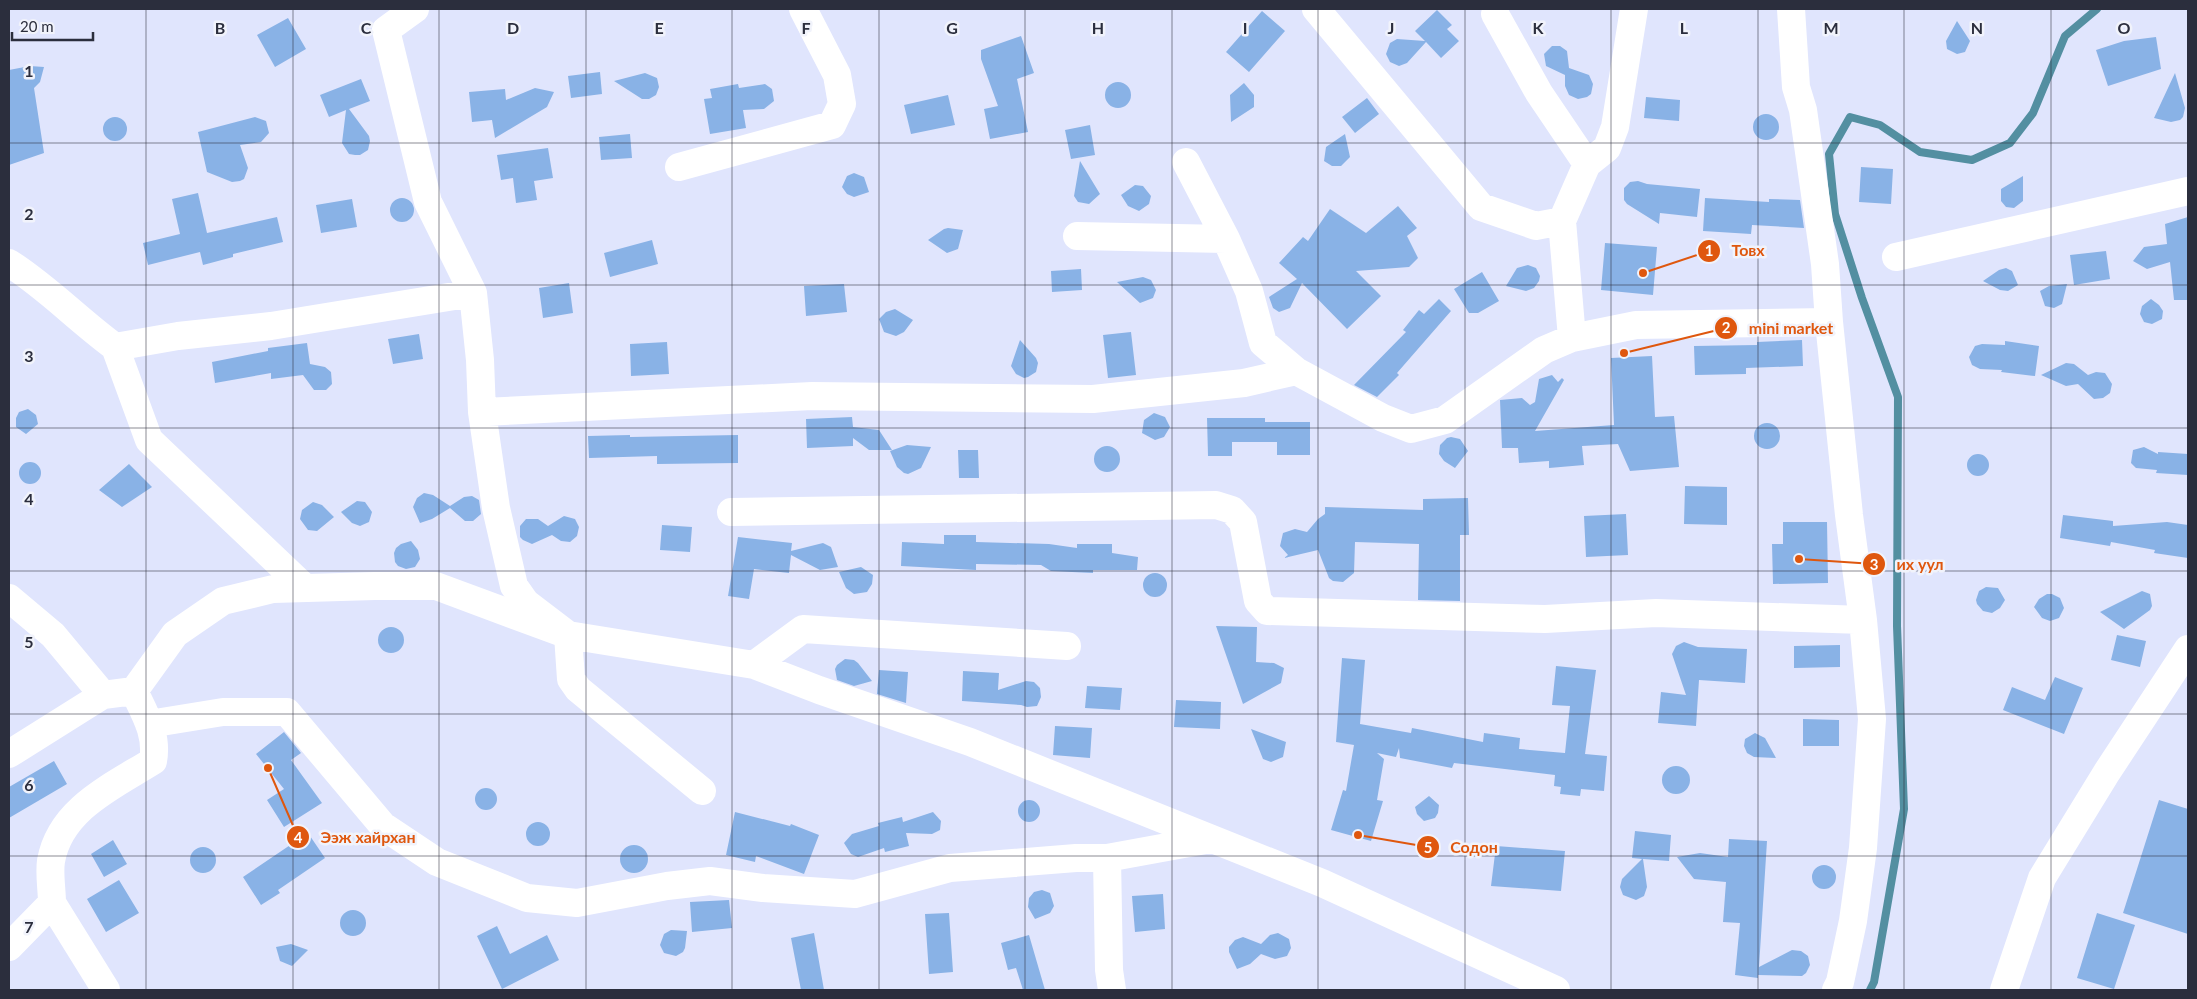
<svg xmlns="http://www.w3.org/2000/svg" width="2197" height="999" viewBox="0 0 2197 999" font-family="Lato,sans-serif">
  <style>
    .lines { fill: none; stroke-linecap: round; stroke-linejoin: round }
    .stream { stroke: #538fa1; stroke-width: 8 }
    .building { fill: #89b2e6 }
    .minor { stroke: #fff; stroke-width: 28 }
    .grid { fill: none; stroke: #2b2e3d; stroke-width: 1; stroke-opacity: 0.55 }
    .grid-label { font-size: 16px; text-anchor: middle; font-weight: bold; fill: #2b2e3d; stroke: #f1f3fb; stroke-width: 5; stroke-linejoin: round; paint-order: stroke }
    .leader { fill: none; stroke: #df570e; stroke-width: 2 }
    .callout-dot { fill: #df570e; stroke: #f1f3fb; stroke-width: 2 }
    .mark-label { font-size: 15px; text-anchor: middle; font-weight: bold; fill: #fff }
    .callout-label { font-size: 16px; text-anchor: middle; font-weight: bold; fill: #df570e; stroke: #f1f3fb; stroke-width: 5; stroke-linejoin: round; paint-order: stroke }
  </style>
  <rect width="100%" height="100%" fill="#e0e5fd"/>
  <g class="lines">
    <!-- stream -->
    <path class="stream" d="M 1870,990 L 1874,982 L 1904,809 L 1897,626 L 1898,397 L 1862,298 L 1835,214 L 1829,154 L 1850,117 L 1880,125 L 1920,152 L 1972,160 L 2010,143 L 2033,113 L 2065,36 L 2097,9"/>
  </g>
  <!-- building -->
  <path class="building" d="M 1437,10 L 1452,25 L 1447,29 L 1459,41 L 1441,58 L 1426,42 L 1407,63 L 1399,66 L 1390,62 L 1386,54 L 1390,43 L 1397,39 L 1425,41 L 1415,31 Z
    M 1262,11 L 1285,31 L 1249,72 L 1226,52 Z
    M 288,18 L 306,49 L 275,67 L 257,35 Z
    M 1957,21 L 1970,41 L 1965,52 L 1957,54 L 1947,49 L 1946,41 Z
    M 1021,36 L 1034,73 L 1017,79 L 1028,132 L 990,139 L 984,109 L 998,106 L 981,59 L 981,50 Z
    M 2156,37 L 2161,69 L 2108,86 L 2096,50 L 2124,41 Z
    M 1552,46 L 1560,46 L 1567,51 L 1569,68 L 1589,75 L 1593,84 L 1591,94 L 1587,97 L 1578,99 L 1569,95 L 1565,86 L 1565,75 L 1546,66 L 1544,54 Z
    M 30,66 L 44,67 L 40,82 L 34,88 L 44,153 L 9,165 L 9,70 Z
    M 600,72 L 602,94 L 571,98 L 568,76 Z
    M 645,73 L 657,78 L 659,87 L 656,95 L 649,99 L 642,99 L 614,81 Z
    M 2175,73 L 2185,108 L 2183,117 L 2180,120 L 2171,122 L 2154,118 Z
    M 361,79 L 370,101 L 349,109 L 369,136 L 370,141 L 368,150 L 360,155 L 355,155 L 349,154 L 342,143 L 346,110 L 329,117 L 320,95 Z
    M1105 95a13 13 0 1 1 26 0a13 13 0 1 1-26 0Z
    M 1244,83 L 1254,95 L 1254,107 L 1231,122 L 1230,95 Z
    M 738,84 L 739,88 L 765,84 L 772,89 L 774,101 L 764,109 L 743,110 L 746,128 L 710,134 L 704,99 L 712,98 L 710,89 Z
    M 535,88 L 554,92 L 547,107 L 495,138 L 492,120 L 472,122 L 469,92 L 505,89 L 506,100 Z
    M 948,95 L 955,125 L 911,134 L 904,105 Z
    M 1646,97 L 1680,100 L 1679,121 L 1644,118 Z
    M 1367,98 L 1379,114 L 1355,133 L 1342,117 Z
    M1753 127a13 13 0 1 1 26 0a13 13 0 1 1-26 0Z
    M103 129a12 12 0 1 1 24 0a12 12 0 1 1-24 0Z
    M 255,117 L 266,121 L 269,133 L 261,142 L 240,145 L 248,168 L 244,179 L 240,181 L 232,182 L 207,172 L 198,132 Z
    M 1090,125 L 1095,155 L 1071,159 L 1065,130 Z
    M 630,134 L 632,158 L 601,160 L 599,137 Z
    M 1345,134 L 1350,157 L 1341,166 L 1332,166 L 1324,161 L 1326,147 Z
    M 548,148 L 553,178 L 534,181 L 537,200 L 516,203 L 513,178 L 501,180 L 497,155 Z
    M 1080,161 L 1100,194 L 1089,204 L 1078,202 L 1074,196 Z
    M 1861,167 L 1893,169 L 1891,204 L 1859,202 Z
    M 854,173 L 864,177 L 869,192 L 854,197 L 847,194 L 842,187 L 847,176 Z
    M 2023,176 L 2023,201 L 2014,208 L 2006,207 L 2001,201 L 2001,189 Z
    M 1638,181 L 1647,184 L 1700,189 L 1697,217 L 1660,213 L 1659,224 L 1627,204 L 1624,200 L 1624,188 L 1630,182 Z
    M 1135,185 L 1143,186 L 1151,196 L 1149,204 L 1139,211 L 1128,206 L 1121,195 Z
    M 198,193 L 207,233 L 277,217 L 283,242 L 233,254 L 233,257 L 203,265 L 200,252 L 148,265 L 143,243 L 180,234 L 172,199 Z
    M 1705,198 L 1769,202 L 1769,199 L 1800,200 L 1804,228 L 1752,225 L 1751,234 L 1703,231 Z
    M390 210a12 12 0 1 1 24 0a12 12 0 1 1-24 0Z
    M 352,199 L 357,227 L 321,233 L 316,205 Z
    M 1398,206 L 1417,228 L 1407,236 L 1418,258 L 1409,267 L 1356,271 L 1381,296 L 1347,329 L 1302,283 L 1290,308 L 1279,312 L 1273,308 L 1269,297 L 1297,279 L 1279,263 L 1303,237 L 1308,241 L 1330,209 L 1366,233 Z
    M 2188,217 L 2188,300 L 2174,300 L 2170,262 L 2147,269 L 2133,261 L 2144,247 L 2167,244 L 2165,224 Z
    M 948,228 L 963,230 L 958,249 L 947,253 L 928,240 L 944,229 Z
    M 652,240 L 658,264 L 610,277 L 604,253 Z
    M 1605,243 L 1657,247 L 1653,295 L 1601,290 Z
    M 2106,251 L 2110,279 L 2074,285 L 2070,255 Z
    M 1528,265 L 1536,268 L 1540,276 L 1539,281 L 1534,288 L 1526,291 L 1506,286 L 1517,268 Z
    M 2006,268 L 2012,271 L 2018,285 L 2008,291 L 2000,290 L 1983,281 L 1999,270 Z
    M 1081,269 L 1082,290 L 1052,292 L 1051,271 Z
    M 1482,272 L 1499,301 L 1478,313 L 1469,313 L 1454,289 Z
    M 1143,277 L 1151,280 L 1156,290 L 1153,298 L 1140,303 L 1117,282 Z
    M 569,283 L 573,313 L 543,318 L 539,288 Z
    M 844,284 L 847,312 L 806,316 L 804,286 Z
    M 2067,284 L 2062,304 L 2054,308 L 2045,306 L 2040,291 L 2049,286 Z
    M 1439,299 L 1451,311 L 1397,373 L 1399,375 L 1377,397 L 1354,385 L 1406,332 L 1403,330 L 1419,310 L 1424,314 Z
    M 2151,299 L 2159,305 L 2163,311 L 2162,319 L 2152,324 L 2144,322 L 2140,314 L 2142,306 Z
    M 895,309 L 913,320 L 904,332 L 896,336 L 884,332 L 879,319 L 886,312 Z
    M 1131,332 L 1136,375 L 1108,378 L 1103,335 Z
    M 419,334 L 423,359 L 393,364 L 388,339 Z
    M 1020,340 L 1036,358 L 1038,363 L 1036,372 L 1028,377 L 1024,378 L 1016,374 L 1011,366 Z
    M 1802,340 L 1803,366 L 1746,368 L 1746,374 L 1695,375 L 1694,346 L 1757,345 L 1757,342 Z
    M 2005,341 L 2039,346 L 2035,376 L 2001,372 L 2002,370 L 1980,369 L 1972,365 L 1969,357 L 1975,346 L 1982,344 L 2005,345 Z
    M 667,342 L 669,374 L 631,376 L 630,344 Z
    M 307,343 L 310,364 L 325,367 L 331,372 L 332,384 L 326,390 L 314,390 L 303,375 L 271,379 L 271,373 L 215,383 L 212,362 L 268,351 L 268,348 Z
    M 1652,356 L 1655,417 L 1674,416 L 1679,467 L 1630,471 L 1618,444 L 1582,446 L 1584,465 L 1549,468 L 1549,461 L 1519,463 L 1518,448 L 1502,448 L 1500,400 L 1522,398 L 1530,405 L 1535,402 L 1539,379 L 1552,375 L 1558,382 L 1562,378 L 1564,380 L 1535,431 L 1614,425 L 1611,358 Z
    M 2066,363 L 2074,364 L 2088,375 L 2096,372 L 2105,373 L 2112,384 L 2110,393 L 2103,398 L 2094,399 L 2078,384 L 2066,386 L 2041,375 Z
    M 28,409 L 36,415 L 38,424 L 26,434 L 16,427 L 16,418 L 19,412 Z
    M 1154,413 L 1165,417 L 1170,427 L 1164,437 L 1155,440 L 1142,433 L 1144,420 Z
    M 852,417 L 853,427 L 879,430 L 892,450 L 869,450 L 853,438 L 853,446 L 807,448 L 806,419 Z
    M 1207,418 L 1265,418 L 1265,422 L 1310,422 L 1310,455 L 1277,455 L 1277,442 L 1232,442 L 1232,456 L 1208,456 Z
    M1754 436a13 13 0 1 1 26 0a13 13 0 1 1-26 0Z
    M 630,435 L 630,437 L 738,435 L 738,463 L 657,464 L 657,456 L 589,458 L 588,436 Z
    M 1451,437 L 1460,439 L 1468,451 L 1455,468 L 1444,461 L 1439,454 L 1440,445 L 1447,438 Z
    M 907,445 L 931,447 L 921,468 L 908,474 L 904,473 L 897,467 L 890,451 Z
    M1094 459a13 13 0 1 1 26 0a13 13 0 1 1-26 0Z
    M 2144,447 L 2158,454 L 2158,452 L 2188,454 L 2188,475 L 2156,473 L 2157,470 L 2136,468 L 2131,463 L 2133,450 Z
    M 958,450 L 978,450 L 979,478 L 959,478 Z
    M1967 465a11 11 0 1 1 22 0a11 11 0 1 1-22 0Z
    M19 473a11 11 0 1 1 22 0a11 11 0 1 1-22 0Z
    M 129,464 L 152,487 L 122,507 L 99,490 Z
    M 1685,486 L 1727,487 L 1727,525 L 1684,524 Z
    M 424,493 L 433,495 L 450,506 L 464,497 L 472,496 L 479,500 L 481,514 L 473,521 L 465,521 L 450,508 L 432,519 L 420,523 L 413,507 L 417,498 Z
    M 1468,498 L 1469,535 L 1460,535 L 1460,601 L 1418,600 L 1419,544 L 1355,542 L 1354,573 L 1343,582 L 1333,581 L 1329,578 L 1318,550 L 1284,558 L 1288,555 L 1280,546 L 1283,533 L 1295,529 L 1307,532 L 1318,519 L 1325,514 L 1325,507 L 1423,510 L 1423,499 Z
    M 357,501 L 365,502 L 372,512 L 369,522 L 360,526 L 352,523 L 341,512 Z
    M 313,502 L 322,505 L 334,517 L 317,531 L 308,530 L 300,519 L 302,510 Z
    M 1626,514 L 1628,555 L 1586,557 L 1584,516 Z
    M 2063,515 L 2113,521 L 2113,526 L 2167,522 L 2188,525 L 2188,558 L 2154,553 L 2155,550 L 2111,542 L 2110,546 L 2060,538 Z
    M 564,516 L 575,519 L 579,527 L 577,536 L 570,542 L 561,541 L 552,535 L 532,544 L 523,540 L 520,537 L 520,526 L 526,519 L 538,519 L 548,526 Z
    M 1783,522 L 1827,522 L 1828,583 L 1773,584 L 1772,544 L 1783,544 Z
    M 662,525 L 692,527 L 690,552 L 660,550 Z
    M 944,535 L 976,535 L 976,542 L 1049,544 L 1077,548 L 1077,544 L 1112,544 L 1112,553 L 1138,557 L 1137,570 L 1093,570 L 1093,573 L 1051,571 L 1041,565 L 976,564 L 976,570 L 901,566 L 902,542 L 944,544 Z
    M 738,537 L 792,543 L 791,551 L 823,543 L 831,547 L 838,567 L 820,570 L 791,555 L 789,573 L 754,569 L 749,599 L 728,596 Z
    M 411,541 L 418,550 L 420,559 L 415,567 L 406,569 L 398,566 L 395,562 L 394,553 L 396,548 L 401,544 Z
    M 861,567 L 873,575 L 872,584 L 867,592 L 854,594 L 846,588 L 839,572 Z
    M1143 585a12 12 0 1 1 24 0a12 12 0 1 1-24 0Z
    M 1986,587 L 1998,588 L 2005,600 L 2000,608 L 1992,613 L 1983,611 L 1977,604 L 1976,600 L 1979,591 Z
    M 2142,591 L 2150,594 L 2152,606 L 2150,610 L 2124,629 L 2100,612 Z
    M 2047,594 L 2052,594 L 2060,598 L 2064,608 L 2059,618 L 2050,621 L 2042,618 L 2034,607 L 2039,599 Z
    M 1216,626 L 1257,627 L 1256,662 L 1274,663 L 1284,668 L 1281,683 L 1243,704 Z
    M378 640a13 13 0 1 1 26 0a13 13 0 1 1-26 0Z
    M 2117,635 L 2146,641 L 2140,667 L 2111,660 Z
    M 1684,642 L 1698,647 L 1747,649 L 1745,683 L 1699,680 L 1696,726 L 1658,723 L 1661,692 L 1686,695 L 1672,654 L 1676,646 Z
    M 1840,645 L 1840,667 L 1794,668 L 1794,646 Z
    M 1342,658 L 1365,660 L 1360,724 L 1411,733 L 1412,728 L 1483,742 L 1484,733 L 1520,738 L 1519,749 L 1565,753 L 1570,706 L 1552,705 L 1556,666 L 1596,670 L 1585,754 L 1607,756 L 1604,791 L 1581,789 L 1580,796 L 1560,794 L 1561,787 L 1554,786 L 1555,775 L 1454,763 L 1452,768 L 1400,758 L 1399,748 L 1396,757 L 1377,753 L 1384,759 L 1377,800 L 1383,801 L 1371,841 L 1331,830 L 1343,790 L 1346,791 L 1354,745 L 1336,742 Z
    M 845,659 L 854,660 L 858,663 L 872,681 L 854,686 L 837,680 L 835,669 L 837,665 Z
    M 879,670 L 908,672 L 906,703 L 877,694 Z
    M 963,671 L 999,673 L 998,690 L 1026,681 L 1034,682 L 1040,688 L 1041,697 L 1037,706 L 1027,707 L 1021,705 L 962,701 Z
    M 2055,677 L 2083,688 L 2064,734 L 2003,710 L 2012,687 L 2045,700 Z
    M 1087,686 L 1122,688 L 1120,710 L 1085,708 Z
    M 1176,700 L 1221,702 L 1220,729 L 1174,727 Z
    M 1803,719 L 1839,720 L 1839,746 L 1803,746 Z
    M 1055,726 L 1092,728 L 1090,758 L 1053,755 Z
    M 1251,729 L 1286,742 L 1283,757 L 1271,762 L 1263,759 Z
    M 284,732 L 301,753 L 291,760 L 322,803 L 284,827 L 267,800 L 284,789 L 256,754 Z
    M 1755,733 L 1765,738 L 1776,758 L 1754,757 L 1747,753 L 1744,746 L 1745,739 Z
    M 54,761 L 67,784 L 9,818 L 9,787 Z
    M1662 780a14 14 0 1 1 28 0a14 14 0 1 1-28 0Z
    M475 799a11 11 0 1 1 22 0a11 11 0 1 1-22 0Z
    M 1429,796 L 1439,805 L 1438,813 L 1435,818 L 1424,821 L 1417,814 L 1415,807 Z
    M1018 811a11 11 0 1 1 22 0a11 11 0 1 1-22 0Z
    M 2159,800 L 2188,809 L 2188,934 L 2123,913 Z
    M 735,812 L 790,826 L 791,824 L 819,835 L 804,874 L 756,856 L 755,862 L 726,855 Z
    M 933,812 L 941,821 L 940,830 L 932,834 L 906,833 L 909,846 L 885,852 L 884,848 L 858,857 L 851,854 L 844,843 L 852,834 L 879,826 L 878,823 L 902,817 L 903,822 Z
    M526 834a12 12 0 1 1 24 0a12 12 0 1 1-24 0Z
    M 1635,831 L 1671,835 L 1669,861 L 1643,859 L 1647,887 L 1644,896 L 1636,900 L 1623,895 L 1620,887 L 1622,879 L 1642,859 L 1632,858 Z
    M 308,833 L 325,858 L 278,890 L 280,893 L 261,905 L 243,877 Z
    M 1729,839 L 1767,841 L 1759,967 L 1792,950 L 1801,951 L 1808,956 L 1810,965 L 1806,973 L 1802,976 L 1758,975 L 1758,978 L 1735,975 L 1740,923 L 1723,922 L 1726,882 L 1694,879 L 1677,857 L 1700,853 L 1728,857 Z
    M 113,840 L 127,864 L 104,877 L 91,854 Z
    M620 859a14 14 0 1 1 28 0a14 14 0 1 1-28 0Z
    M 1496,846 L 1565,851 L 1561,891 L 1491,886 Z
    M190 860a13 13 0 1 1 26 0a13 13 0 1 1-26 0Z
    M1812 877a12 12 0 1 1 24 0a12 12 0 1 1-24 0Z
    M 119,880 L 139,913 L 106,932 L 87,899 Z
    M 1042,890 L 1050,893 L 1054,906 L 1050,913 L 1035,919 L 1028,907 L 1029,898 L 1034,892 Z
    M 1163,894 L 1165,929 L 1135,932 L 1132,896 Z
    M 729,900 L 732,928 L 692,932 L 690,902 Z
    M340 923a13 13 0 1 1 26 0a13 13 0 1 1-26 0Z
    M 949,913 L 953,972 L 929,974 L 925,914 Z
    M 2097,913 L 2135,925 L 2114,989 L 2077,978 Z
    M 497,926 L 510,954 L 547,935 L 559,960 L 502,989 L 477,936 Z
    M 671,930 L 687,931 L 685,948 L 683,952 L 676,956 L 664,953 L 660,945 L 664,934 Z
    M 814,933 L 824,990 L 801,990 L 791,938 Z
    M 1278,933 L 1289,939 L 1291,948 L 1287,956 L 1275,959 L 1261,954 L 1250,964 L 1237,969 L 1229,952 L 1229,947 L 1235,940 L 1243,937 L 1261,944 L 1270,935 Z
    M 1029,935 L 1045,990 L 1023,990 L 1016,968 L 1008,970 L 1001,943 Z
    M 291,944 L 308,950 L 292,966 L 280,961 L 276,947 Z"/>
  <g class="lines">
    <!-- minor -->
    <path class="minor" d="M 415,9 L 386,30 L 428,202 L 473,293 L 480,360 L 482,412 L 496,508 L 514,586 L 526,603 L 568,635 L 754,665 L 819,690 L 970,742 L 1322,883 L 1556,990
      M 1316,9 L 1481,207 L 1536,226 L 1562,221 L 1572,338
      M 1791,9 L 1796,87 L 1803,110 L 1825,264 L 1829,322 L 1849,515 L 1863,620 L 1872,719 L 1863,848 L 1853,921 L 1840,982 L 1836,990
      M 1495,14 L 1539,93 L 1587,164 L 1562,221
      M 1186,162 L 1226,239 L 1249,291 L 1263,343 L 1296,371
      M 1587,164 L 1607,148 L 1615,127 L 1634,9
      M 679,167 L 832,125 L 842,104 L 837,75 L 803,9
      M 1077,236 L 1226,239
      M 1896,257 L 2188,191
      M 9,263 C 47,287 78,320 115,347 L 178,336 L 271,326 L 473,293
      M 115,347 L 149,440 L 305,588
      M 482,412 L 812,396 L 1093,399 L 1244,383 L 1296,371 L 1383,418 L 1411,429 L 1445,420 L 1544,350 L 1572,338 L 1636,325 L 1829,322
      M 731,512 L 1216,505 L 1232,510 L 1243,522 L 1258,601 L 1267,611 L 1545,619 L 1656,613 L 1863,620
      M 9,598 L 53,635 L 103,695 L 134,691 C 145,714 158,735 153,761 C 113,786 60,809 51,861 C 49,874 52,890 52,903 L 9,947
      M 754,665 L 803,629 L 1067,646
      M 134,691 L 175,634 L 223,601 L 273,589 L 375,586 L 436,586 L 568,635 L 571,679 L 578,689 L 702,791
      M 149,724 L 223,712 L 287,712 L 383,826 L 437,862 L 527,898 L 577,903 L 667,886 L 710,881 L 763,888 L 855,894 L 950,868 L 1076,858 L 1107,858
      M 9,754 L 103,695
      M 52,903 L 106,990
      M 1112,990 L 1109,970 L 1107,858 L 1211,839
      M 2004,990 L 2042,878 L 2107,772 L 2188,649"/>
  </g>
  <!-- grid -->
  <path class="grid" d="M 146,9 L 146,990M 293,9 L 293,990M 439,9 L 439,990M 586,9 L 586,990M 732,9 L 732,990M 879,9 L 879,990M 1025,9 L 1025,990M 1172,9 L 1172,990M 1318,9 L 1318,990M 1465,9 L 1465,990M 1611,9 L 1611,990M 1758,9 L 1758,990M 1904,9 L 1904,990M 2051,9 L 2051,990M 9,143 L 2188,143M 9,285 L 2188,285M 9,428 L 2188,428M 9,571 L 2188,571M 9,714 L 2188,714M 9,856 L 2188,856"/>
  <g class="grid-label">
    <text x="220" y="34">B</text>
    <text x="366" y="34">C</text>
    <text x="513" y="34">D</text>
    <text x="659" y="34">E</text>
    <text x="806" y="34">F</text>
    <text x="952" y="34">G</text>
    <text x="1098" y="34">H</text>
    <text x="1245" y="34">I</text>
    <text x="1391" y="34">J</text>
    <text x="1538" y="34">K</text>
    <text x="1684" y="34">L</text>
    <text x="1831" y="34">M</text>
    <text x="1977" y="34">N</text>
    <text x="2124" y="34">O</text>
    <text x="29" y="77">1</text>
    <text x="29" y="220">2</text>
    <text x="29" y="362">3</text>
    <text x="29" y="505">4</text>
    <text x="29" y="648">5</text>
    <text x="29" y="791">6</text>
    <text x="29" y="933">7</text>
  </g>
  <!-- callouts -->
  <path class="leader" d="M1643 273L1709 251M1624 353L1726 328M1799 559L1874 564M268 768L298 837M1358 835L1428 847"/>
  <g class="callout-dot">
    <circle cx="1643" cy="273" r="5"/>
    <circle cx="1624" cy="353" r="5"/>
    <circle cx="1799" cy="559" r="5"/>
    <circle cx="268" cy="768" r="5"/>
    <circle cx="1358" cy="835" r="5"/>
    <circle cx="1709" cy="251" r="12"/>
    <circle cx="1726" cy="328" r="12"/>
    <circle cx="1874" cy="564" r="12"/>
    <circle cx="298" cy="837" r="12"/>
    <circle cx="1428" cy="847" r="12"/>
  </g>
  <g class="mark-label">
    <text x="1709" y="256">1</text>
    <text x="1726" y="333">2</text>
    <text x="1874" y="570">3</text>
    <text x="298" y="843">4</text>
    <text x="1428" y="853">5</text>
  </g>
  <g class="callout-label">
    <text x="1748" y="256">Товх</text>
    <text x="1791" y="334">mini market</text>
    <text x="1920" y="570">их уул</text>
    <text x="368" y="843">Ээж хайрхан</text>
    <text x="1474" y="853">Содон</text>
  </g>
  <!-- border -->
  <rect width="2197" height="999" fill="none" stroke="#2b2e3d" stroke-width="20"/>
  <!-- scale -->
  <path d="M12 32v8h81v-8" fill="none" stroke="#2b2e3d" stroke-width="2.5"/>
  <text x="20" y="32" font-size="15" fill="#2b2e3d" stroke="#f1f3fb" stroke-width="4" paint-order="stroke">20 m</text>
</svg>
